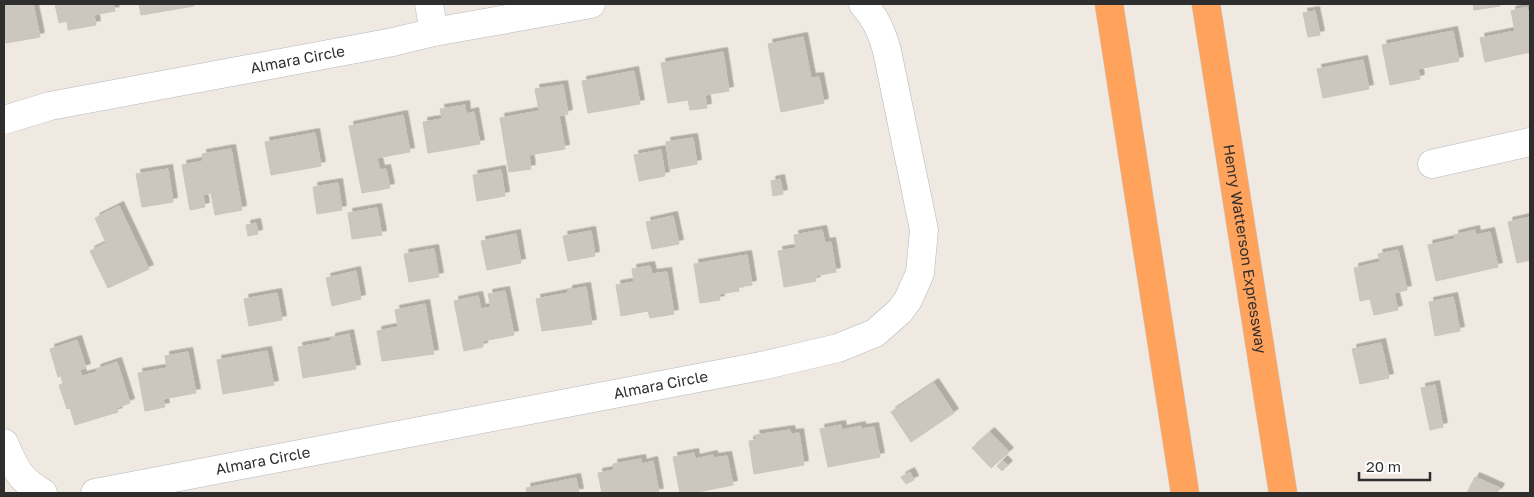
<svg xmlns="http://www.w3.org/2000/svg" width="1534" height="497" viewBox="0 0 1534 497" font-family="'Golos Text',sans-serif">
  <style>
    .building { fill: #cbc7bf; stroke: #cbc5ba; filter: url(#shadow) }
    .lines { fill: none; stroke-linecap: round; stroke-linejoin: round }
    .minor-casing { stroke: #b4b7c1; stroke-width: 29 }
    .highway-casing { stroke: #c9c9c9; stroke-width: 29 }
    .minor { stroke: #fff; stroke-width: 28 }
    .highway { stroke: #ffa35c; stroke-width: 28 }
    .labels { text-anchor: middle; stroke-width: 5; stroke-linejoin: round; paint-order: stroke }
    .street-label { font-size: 15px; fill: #2e2e2e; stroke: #fff }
  </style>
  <defs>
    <filter id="shadow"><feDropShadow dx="4.5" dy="-4.5" stdDeviation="0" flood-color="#0004"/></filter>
  </defs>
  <rect width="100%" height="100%" fill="#efe9e1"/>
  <!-- building -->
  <path class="building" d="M 4,4 L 33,4 L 40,37 L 6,43 Z
    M 55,4 L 113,4 L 115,11 L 94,15 L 96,25 L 68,30 L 67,21 L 59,23 Z
    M 139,4 L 194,4 L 194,6 L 141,15 Z
    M 1473,4 L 1500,4 L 1500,6 L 1474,10 Z
    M 1527,7 L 1530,22 L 1530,52 L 1485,62 L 1480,38 L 1515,31 L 1511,11 Z
    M 1315,11 L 1320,35 L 1308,37 L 1303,13 Z
    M 1453,31 L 1459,61 L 1418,69 L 1420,79 L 1390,85 L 1382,45 Z
    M 803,37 L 811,78 L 819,77 L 824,103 L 781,112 L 768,44 Z
    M 723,52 L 729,91 L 705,95 L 707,108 L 690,110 L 688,100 L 668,103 L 661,63 Z
    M 1363,60 L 1369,89 L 1323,98 L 1317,69 Z
    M 634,71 L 640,104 L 588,113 L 582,81 Z
    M 563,85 L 568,114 L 559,116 L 565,149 L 529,155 L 531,169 L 509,172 L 500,118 L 539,111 L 535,89 Z
    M 465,105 L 466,114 L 474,112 L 480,144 L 428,153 L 423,122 L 442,119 L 440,109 Z
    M 403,115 L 410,152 L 377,158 L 380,170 L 386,169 L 390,188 L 362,193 L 349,126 Z
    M 315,133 L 321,166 L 271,175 L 265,142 Z
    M 693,138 L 697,164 L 670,169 L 666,142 Z
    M 231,149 L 242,210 L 215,215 L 211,193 L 203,195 L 205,207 L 190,210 L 182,165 L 203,161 L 202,154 Z
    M 661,150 L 665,176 L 639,181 L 634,155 Z
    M 168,169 L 173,202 L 142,207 L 136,174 Z
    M 501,170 L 505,196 L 477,201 L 473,175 Z
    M 780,179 L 783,194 L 773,196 L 771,181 Z
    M 338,183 L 342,210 L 317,214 L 313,187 Z
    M 119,206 L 149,269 L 108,288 L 90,251 L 106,243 L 95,218 Z
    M 377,208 L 382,235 L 352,239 L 348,213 Z
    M 673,216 L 679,244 L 652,249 L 646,222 Z
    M 1530,217 L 1530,260 L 1517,263 L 1508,222 Z
    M 256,223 L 258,234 L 248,236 L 246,225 Z
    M 822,230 L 825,243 L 831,242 L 836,272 L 815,276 L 816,281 L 784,287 L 778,251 L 796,248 L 794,235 Z
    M 1475,230 L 1476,235 L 1490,232 L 1498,267 L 1436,281 L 1428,245 L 1455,239 L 1454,235 Z
    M 591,231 L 595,256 L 568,261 L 563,236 Z
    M 516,234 L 521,263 L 487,270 L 481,241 Z
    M 434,249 L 439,277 L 409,282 L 404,254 Z
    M 1398,250 L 1407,290 L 1394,293 L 1398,310 L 1374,315 L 1370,299 L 1360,301 L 1354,268 L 1380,262 L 1378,254 Z
    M 747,255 L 752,285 L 738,287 L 739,291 L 719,294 L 720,300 L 700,303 L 694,264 Z
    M 650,266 L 652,274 L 667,272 L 674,314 L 650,318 L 648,311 L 621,316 L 616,285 L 634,282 L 632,269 Z
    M 356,271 L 361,299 L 332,306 L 326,278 Z
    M 586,287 L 592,324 L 542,331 L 536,299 L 568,293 L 568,290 Z
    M 505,291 L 514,335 L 483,341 L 483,347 L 464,351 L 454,301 L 478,296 L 481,309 L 491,307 L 488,294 Z
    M 277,293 L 282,320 L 249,326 L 244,299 Z
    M 1453,297 L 1460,331 L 1435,336 L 1429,302 Z
    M 425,304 L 434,354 L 382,361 L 377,331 L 398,327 L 395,310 Z
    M 349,334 L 356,369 L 303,378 L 298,347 L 331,341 L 331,338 Z
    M 77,340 L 86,368 L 80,370 L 82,376 L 97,372 L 96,369 L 117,362 L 130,403 L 116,408 L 118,412 L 75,425 L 70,408 L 67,409 L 59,385 L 63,384 L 61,376 L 58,377 L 50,349 Z
    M 1381,343 L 1389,378 L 1360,384 L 1352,349 Z
    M 267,351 L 274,385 L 223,394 L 217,360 Z
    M 188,352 L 196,393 L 163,399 L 165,407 L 145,411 L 138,373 L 167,368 L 165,356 Z
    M 934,383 L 954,413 L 911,442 L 891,412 Z
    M 1435,385 L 1443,427 L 1430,430 L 1421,388 Z
    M 841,425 L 842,430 L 861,426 L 861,429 L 874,427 L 880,457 L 828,467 L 820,429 Z
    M 790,430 L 791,434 L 799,433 L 804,465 L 754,474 L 749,441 L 756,440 L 755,435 Z
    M 990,432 L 1009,452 L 991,468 L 972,448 Z
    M 694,453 L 695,459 L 713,455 L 713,458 L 727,456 L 733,485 L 693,493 L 680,493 L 673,457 Z
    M 641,459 L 642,464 L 653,461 L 659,493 L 602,493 L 598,473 L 614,470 L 613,464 Z
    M 1003,460 L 1008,465 L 1002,471 L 997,466 Z
    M 910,472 L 914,480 L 906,484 L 901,477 Z
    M 1475,477 L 1500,488 L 1497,493 L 1467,493 Z
    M 576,478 L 579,493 L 527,493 L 526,488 Z"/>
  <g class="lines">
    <!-- minor casing -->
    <g class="minor-casing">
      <g id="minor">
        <path d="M 429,4 L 434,32"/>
        <path id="s1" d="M 4,120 L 50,106 L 393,42 L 434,32 L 591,4"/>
        <path d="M 1432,164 L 1530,142"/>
        <path d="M 4,443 C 15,468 19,479 43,493"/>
        <path id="s2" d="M 95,493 L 761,366 L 838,348 L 875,333 L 900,311 L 908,300 L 920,273 L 924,230 L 887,51 C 882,33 876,18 863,4"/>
      </g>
    </g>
    <!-- highway casing -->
    <g class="highway-casing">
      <g id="highway">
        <path d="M 1109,4 L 1185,493"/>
        <path id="s3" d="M 1206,4 L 1283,493"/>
      </g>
    </g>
    <!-- minor -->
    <use href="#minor" class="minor"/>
    <!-- highway -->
    <use href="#highway" class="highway"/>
  </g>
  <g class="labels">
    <!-- street labels -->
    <g class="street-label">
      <text dy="5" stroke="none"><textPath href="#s1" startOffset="300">Almara Circle</textPath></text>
      <text dy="5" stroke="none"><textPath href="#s3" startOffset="248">Henry Watterson Expressway</textPath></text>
      <text dy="5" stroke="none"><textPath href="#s2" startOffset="576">Almara Circle</textPath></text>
      <text dy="5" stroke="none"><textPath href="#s2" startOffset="171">Almara Circle</textPath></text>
    </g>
  </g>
  <!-- border -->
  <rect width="1534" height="497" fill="none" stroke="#2e2e2e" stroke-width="10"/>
  <!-- scale -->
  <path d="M1359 472v8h71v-8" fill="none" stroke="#2e2e2e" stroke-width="2.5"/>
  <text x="1366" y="472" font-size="15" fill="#2e2e2e" stroke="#ffffff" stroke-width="4" paint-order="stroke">20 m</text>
</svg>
